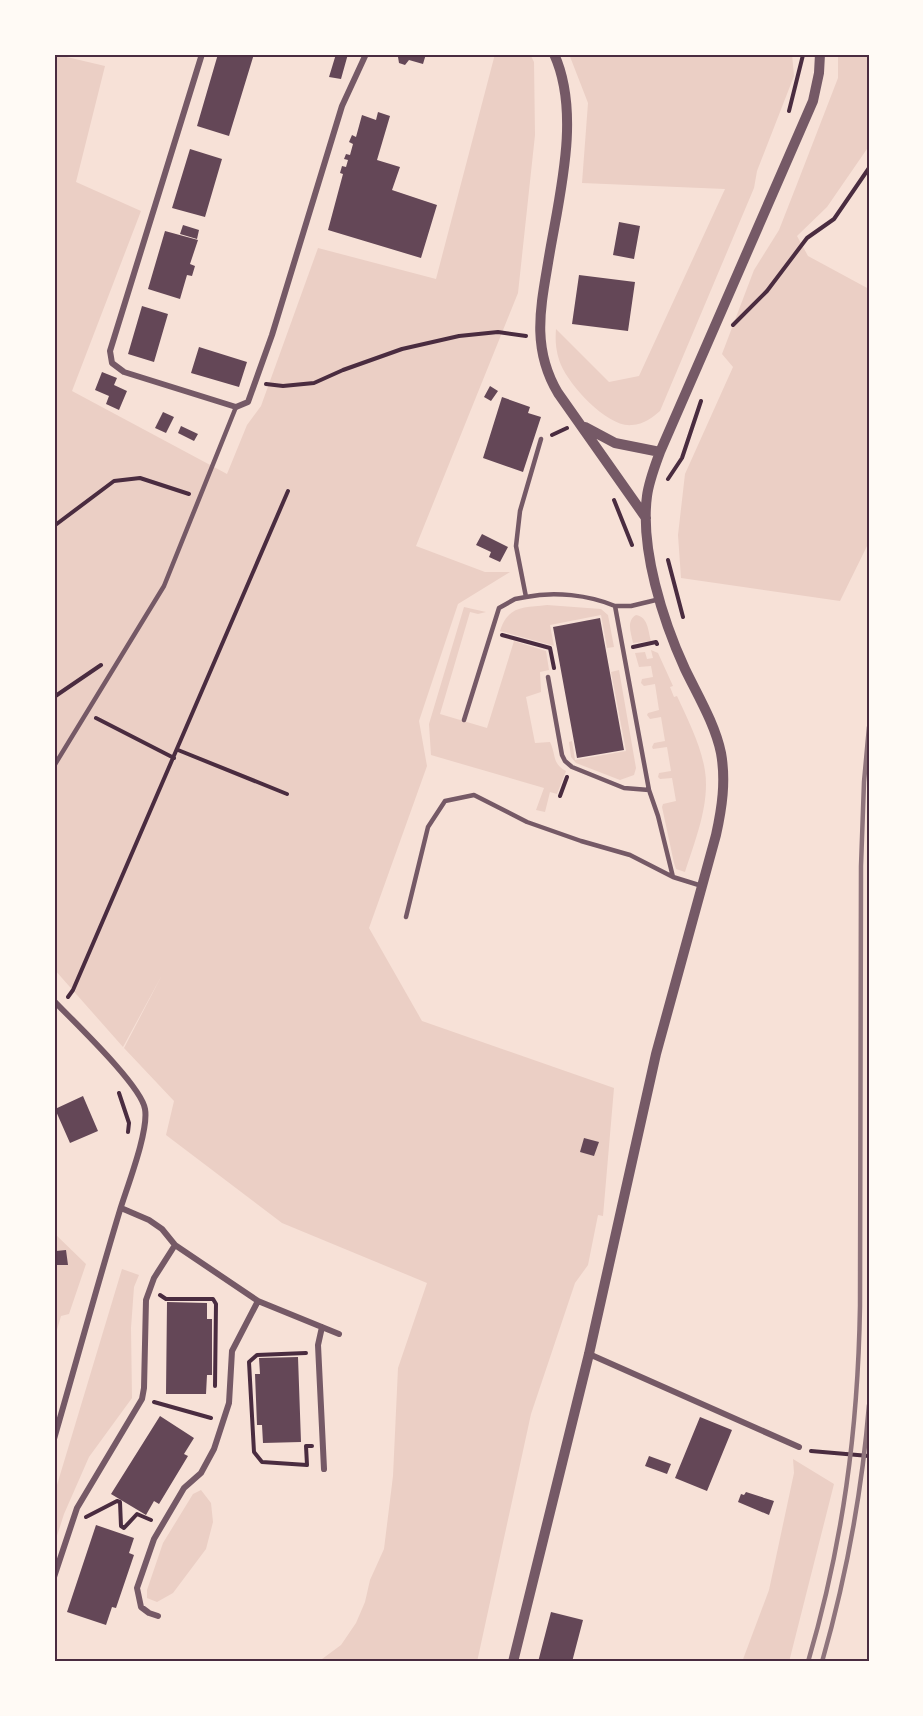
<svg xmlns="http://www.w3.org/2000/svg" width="923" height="1716" viewBox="0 0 923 1716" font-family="Cabin,sans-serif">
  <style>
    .green { fill: #ebcfc5 }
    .building { fill: #644757 }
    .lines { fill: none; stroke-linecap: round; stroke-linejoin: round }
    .path { stroke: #4a2c40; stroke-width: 4 }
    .service { stroke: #755966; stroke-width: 4.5 }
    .minor { stroke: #755966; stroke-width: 6 }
    .tertiary { stroke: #755966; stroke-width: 10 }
    .rail { stroke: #8f747c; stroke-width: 4.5 }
    .neatline { fill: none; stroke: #4a2c40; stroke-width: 2 }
  </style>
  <rect width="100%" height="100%" fill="#f7e1d7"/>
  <!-- green -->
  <path class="green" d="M 54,54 L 105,66 L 76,182 L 141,211 L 72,391 L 227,474 L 247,425 L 261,406 L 318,248 L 436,279 L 495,54 L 530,54 L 534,62 L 535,135 L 518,293 L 416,546 L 485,572 L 510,572 L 458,604 L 419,721 L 427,766 L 369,928 L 422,1021 L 614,1088 L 603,1216 L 598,1215 L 588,1265 L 575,1283 L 531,1414 L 477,1662 L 318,1662 L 341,1645 L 356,1623 L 365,1602 L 370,1580 L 384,1549 L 393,1476 L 398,1368 L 427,1283 L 282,1223 L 166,1135 L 174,1101 L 124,1048 L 162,975 L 123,1047 L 54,969 Z
    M 569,54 L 792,54 L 794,76 L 757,171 L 754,188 L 660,411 C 652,418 644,424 632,425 C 608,428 570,386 561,365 C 556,352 555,342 556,329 L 609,382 L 639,376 L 725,189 L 582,183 L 588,103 Z
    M 838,54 L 869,54 L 869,146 L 827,207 L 797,236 L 808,256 L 869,289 L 869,542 L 840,601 L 681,578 L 678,535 L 685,474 L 733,367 L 722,354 L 754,270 L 779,230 L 797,184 L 838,78 Z
    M 547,605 L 601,609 L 608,615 L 614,647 L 607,648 L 601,615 L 550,625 L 554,646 L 500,631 C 508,605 524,608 547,605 Z
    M 464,607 L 486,612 L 478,614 L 470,612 L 440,714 L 487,728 L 514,641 L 546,651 L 549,670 L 540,672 L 541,692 L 526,697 L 535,743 L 550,742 C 556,754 552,764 566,771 L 557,794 L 550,792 L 545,812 L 536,810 L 544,788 L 431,755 L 429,724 Z
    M 636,615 C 648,617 648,630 651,641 L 633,643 C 631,633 626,621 636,615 Z
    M 651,650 L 658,653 L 673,686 L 670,687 L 674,697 L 677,696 C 688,720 701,745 705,771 C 710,804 695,841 685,872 L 676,869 L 674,863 L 662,807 L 663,804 L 676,801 L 672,778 L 660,779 L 658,777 L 659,773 L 671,771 L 667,747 L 653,749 L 652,747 L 654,743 L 665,741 L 661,717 L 650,719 L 647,715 L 648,713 L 659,710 L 655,684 L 644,686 L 641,683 L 642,679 L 653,677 L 651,666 L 639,667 L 635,653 L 645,652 L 647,659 L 653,658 Z
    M 619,670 L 636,768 L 634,775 L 620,780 L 576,763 L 571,757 L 569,742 L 572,741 L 575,760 L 626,751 L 611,672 Z
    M 54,1233 L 86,1264 L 69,1314 L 61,1316 L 54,1340 Z
    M 122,1269 L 139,1275 L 134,1287 L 131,1328 L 132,1398 L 89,1457 L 64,1514 L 54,1545 L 54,1495 Z
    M 793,1459 L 834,1484 L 789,1662 L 742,1662 L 769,1590 L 794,1473 Z
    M 201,1490 L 211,1503 L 213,1522 L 206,1549 L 173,1593 L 157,1602 L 147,1598 L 147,1590 L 163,1543 L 193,1494 Z"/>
  <!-- building -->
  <path class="building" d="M 218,54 L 254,54 L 229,136 L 197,126 Z
    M 336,54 L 348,54 L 341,79 L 329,77 Z
    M 389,54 L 426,54 L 423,64 L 409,60 L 405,65 L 399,63 L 398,57 Z
    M 378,112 L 390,116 L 377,160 L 400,167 L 392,190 L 437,205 L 421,258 L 328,230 L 343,174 L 340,173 L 342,166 L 346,167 L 348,160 L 344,159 L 346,154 L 350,155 L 353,144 L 349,142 L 352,135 L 356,137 L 362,115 L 376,120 Z
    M 190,149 L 222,159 L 205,217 L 172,208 Z
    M 619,222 L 640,226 L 634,259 L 613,255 Z
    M 183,225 L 199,230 L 197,239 L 180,234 Z
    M 165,231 L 198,240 L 190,264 L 195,266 L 192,276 L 187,275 L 180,299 L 148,289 Z
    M 579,275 L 635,282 L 628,331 L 572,324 Z
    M 142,306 L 168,314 L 154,362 L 128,354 Z
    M 199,347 L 247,362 L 239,387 L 191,373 Z
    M 102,372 L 117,378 L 114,385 L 127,391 L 119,410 L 106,404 L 109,396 L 95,390 Z
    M 490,386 L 498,391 L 491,401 L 484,397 Z
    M 502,397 L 530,407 L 528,413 L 541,417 L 523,472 L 483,458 Z
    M 163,412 L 174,417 L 166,433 L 155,428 Z
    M 181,426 L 198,434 L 194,441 L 178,433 Z
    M 482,534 L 508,547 L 500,562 L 489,557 L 491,552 L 476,545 Z
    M 600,618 L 624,750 L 577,758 L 553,627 Z
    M 83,1096 L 98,1131 L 70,1143 L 55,1109 Z
    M 584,1138 L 599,1142 L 594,1156 L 580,1152 Z
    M 66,1250 L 68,1265 L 54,1265 L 56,1251 Z
    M 167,1302 L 207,1303 L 207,1319 L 212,1319 L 212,1375 L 207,1375 L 206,1394 L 166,1394 Z
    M 298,1357 L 301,1442 L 263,1443 L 262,1425 L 257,1425 L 255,1374 L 260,1374 L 259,1358 Z
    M 160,1416 L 194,1438 L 184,1454 L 188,1456 L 159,1504 L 154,1501 L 146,1515 L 111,1494 Z
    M 700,1417 L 732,1430 L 707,1491 L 675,1478 Z
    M 649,1456 L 671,1464 L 667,1474 L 645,1466 Z
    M 746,1492 L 774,1501 L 769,1515 L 738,1502 L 741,1494 L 744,1495 Z
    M 96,1525 L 134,1538 L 129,1553 L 134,1555 L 116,1608 L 112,1607 L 106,1625 L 67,1612 Z
    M 551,1612 L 583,1620 L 572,1662 L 538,1662 Z"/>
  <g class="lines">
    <!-- path -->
    <path class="path" d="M 789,111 L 803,55
      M 733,325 L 767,291 L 807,238 L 834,219 L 869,168
      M 266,384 L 283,386 L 314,383 L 343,370 L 402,349 L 459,336 L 498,332 L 526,336
      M 552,435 L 567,428
      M 668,479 L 682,458 L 701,401
      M 614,500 L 632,545
      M 54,526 L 114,481 L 140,478 L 189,494
      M 668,560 L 683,617
      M 502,635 L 550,648 L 554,668
      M 633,647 L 656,642 L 657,644
      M 54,697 L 101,665
      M 96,718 L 174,758
      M 178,750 L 287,794
      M 560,796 L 567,777
      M 68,997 L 73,990 L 288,491
      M 119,1093 L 129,1123 L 128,1132
      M 160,1295 L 166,1299 L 213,1299 L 216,1304 L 215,1386
      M 306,1353 L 257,1355 L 249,1362 L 254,1452 L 262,1462 L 307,1465 L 306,1446 L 312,1446
      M 154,1402 L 211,1418
      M 811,1451 L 869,1456
      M 86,1517 L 117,1501 L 120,1502 L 121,1526 L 124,1528 L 137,1514 L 151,1520"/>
    <!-- service -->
    <path class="service" d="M 541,439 L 520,511 L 516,546 L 526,597 C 554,591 589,595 615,606 L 649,790
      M 615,606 L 631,606 L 660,599
      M 548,677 L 562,755 L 565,761 L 572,767 L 624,788 L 649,790 L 658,816 L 673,877 L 702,886
      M 464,720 L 499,608 L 515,599 L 526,597
      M 54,766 L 164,586 L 236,407
      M 406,917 L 428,827 L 445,801 L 474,795 L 527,822 L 581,841 L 630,855 L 673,877"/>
    <!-- minor -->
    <path class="minor" d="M 202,54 L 110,351 L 112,363 L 124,372 L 236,407 L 248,402 L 272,335 L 342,106 L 366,54
      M 54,1001 C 73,1021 141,1085 145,1109 C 149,1131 127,1187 120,1210 C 97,1286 76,1363 54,1439
      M 121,1208 L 149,1220 L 162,1229 L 175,1245 L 258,1301 L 339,1334
      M 322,1327 L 318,1345 L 324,1469
      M 589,1354 L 799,1447
      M 54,1577 L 77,1508 L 142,1399 L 144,1388 L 146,1300 L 154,1278 L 175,1245
      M 158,1616 L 149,1613 L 141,1607 L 137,1588 L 154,1539 L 184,1488 L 201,1473 L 214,1449 L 229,1403 L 232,1351 L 258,1301"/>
    <!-- tertiary -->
    <path class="tertiary" d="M 554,54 C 582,115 558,200 548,263 C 540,310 532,349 558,393 L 646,518
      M 585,427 L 615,443 L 660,452
      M 513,1662 L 589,1354 L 656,1054 L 716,835 C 722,808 726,781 721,753 C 715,724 698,696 685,669 C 663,621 640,549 647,496 C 649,481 655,466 660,452 L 813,101 L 819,73 L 820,54"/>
    <!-- rail -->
    <path class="rail" d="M 808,1662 C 843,1543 858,1430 860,1306 L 861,866 L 864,782 L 869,727
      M 822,1662 C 846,1578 862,1492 869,1405"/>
  </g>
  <!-- border -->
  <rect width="923" height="1716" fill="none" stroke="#fffaf5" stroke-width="111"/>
  <rect x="56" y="56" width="812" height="1604" class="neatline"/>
</svg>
